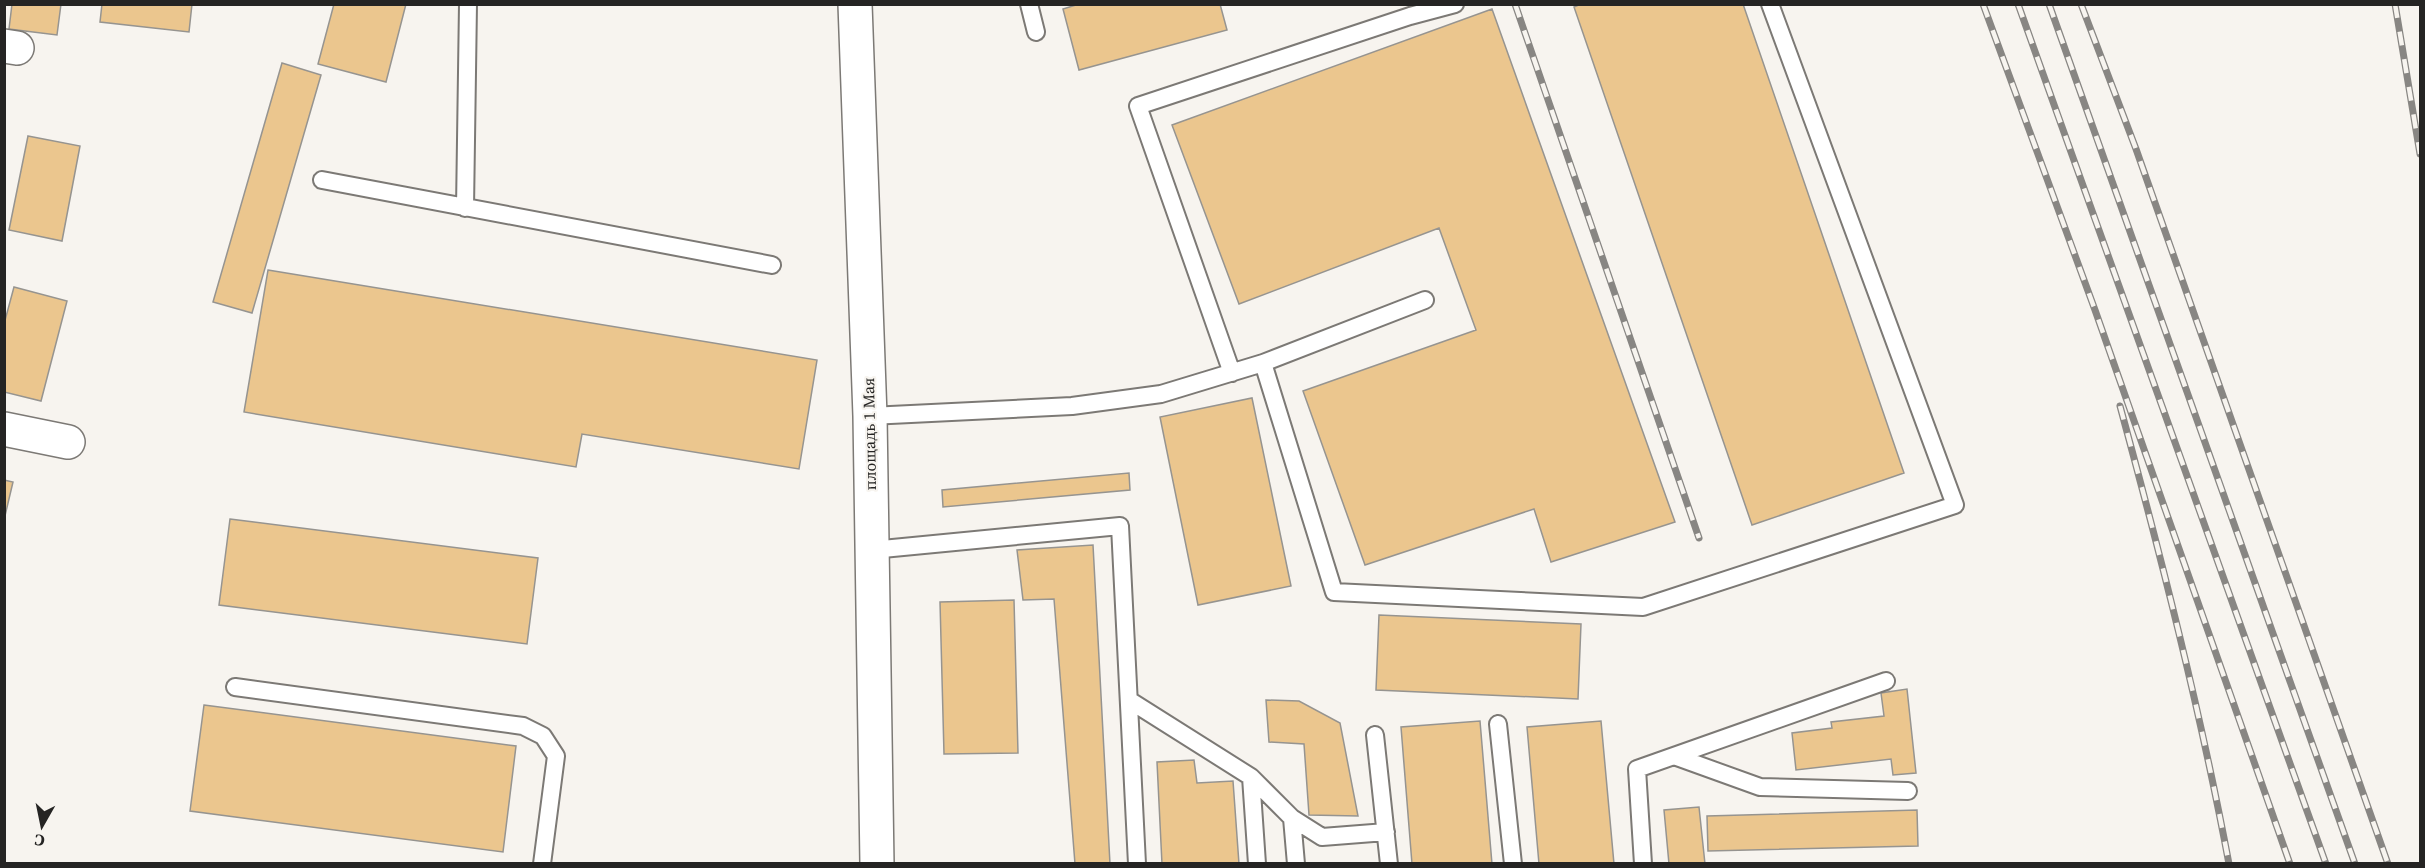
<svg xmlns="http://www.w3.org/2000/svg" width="2425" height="868" viewBox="0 0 2425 868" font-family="'Source Serif 4',serif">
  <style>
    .building { fill: #ebc68e; stroke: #969490; stroke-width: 1.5 }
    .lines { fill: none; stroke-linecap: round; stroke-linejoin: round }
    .service-casing { stroke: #7c7975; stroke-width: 20 }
    .minor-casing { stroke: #7c7975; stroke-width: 36 }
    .service { stroke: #fff; stroke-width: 16 }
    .minor { stroke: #fff; stroke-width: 33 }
    .rail-casing { stroke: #888683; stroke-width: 7 }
    .rail { stroke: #f7f4ef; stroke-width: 4.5; stroke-dasharray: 14; stroke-linecap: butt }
    .labels { text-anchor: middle; stroke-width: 4.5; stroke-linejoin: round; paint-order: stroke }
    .street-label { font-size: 16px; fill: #252423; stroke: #f7f4ef }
  </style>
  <rect width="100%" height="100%" fill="#f7f4ef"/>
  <!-- building -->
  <path class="building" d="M 12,4 L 61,4 L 57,35 L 9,29 Z
    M 102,4 L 192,4 L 189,32 L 100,22 Z
    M 334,4 L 406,4 L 386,82 L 318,64 Z
    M 1079,4 L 1220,4 L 1227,30 L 1079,70 L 1063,9 Z
    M 1581,4 L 1743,4 L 1904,473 L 1752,525 L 1574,7 Z
    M 1492,9 L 1675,522 L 1551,562 L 1534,509 L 1365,565 L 1303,391 L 1476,330 L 1439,228 L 1239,304 L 1172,125 Z
    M 282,63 L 321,75 L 252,313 L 213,302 Z
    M 28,136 L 80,146 L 62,241 L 9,230 Z
    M 268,270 L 817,360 L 799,469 L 582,434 L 576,467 L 244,412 Z
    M 14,287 L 67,301 L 41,401 L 4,392 L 4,324 Z
    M 1252,398 L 1291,586 L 1198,605 L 1160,417 Z
    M 1129,473 L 1130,490 L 943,507 L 942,490 Z
    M 4,480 L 13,482 L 4,520 Z
    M 230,519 L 538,558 L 527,644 L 219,605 Z
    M 1093,545 L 1110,864 L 1075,864 L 1054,599 L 1023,600 L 1017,550 Z
    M 1014,600 L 1018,753 L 944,754 L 940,602 Z
    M 1379,615 L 1581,624 L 1578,699 L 1376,690 Z
    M 1907,689 L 1916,773 L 1893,775 L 1891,759 L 1796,770 L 1792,733 L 1832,728 L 1831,722 L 1884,716 L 1881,693 Z
    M 1266,700 L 1299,701 L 1340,723 L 1358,816 L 1309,815 L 1304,744 L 1269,742 Z
    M 204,705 L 516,746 L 503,852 L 190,811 Z
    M 1480,721 L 1492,864 L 1412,864 L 1401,727 Z
    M 1601,721 L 1614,864 L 1539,864 L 1527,727 Z
    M 1194,760 L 1197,783 L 1233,781 L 1239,864 L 1162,864 L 1157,762 Z
    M 1699,807 L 1705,864 L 1669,864 L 1664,810 Z
    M 1917,810 L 1918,846 L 1708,851 L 1707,816 Z"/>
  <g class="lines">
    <!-- service casing -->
    <g class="service-casing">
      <path id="service" d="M 1029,4 L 1036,32
        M 322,180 L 772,265
        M 465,208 L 468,4
        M 1263,363 L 1425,300
        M 1232,373 L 1138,106 L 1410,16 L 1455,4
        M 870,416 L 1072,406 L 1161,394 L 1263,363 L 1334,592 L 1643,607 L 1955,505 L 1770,4
        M 872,550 L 1120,526 L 1137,864
        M 235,687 L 523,726 L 543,736 L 556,756 L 542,864
        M 1129,700 L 1251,777 L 1292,818 L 1322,837 L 1386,832
        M 1498,724 L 1513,864
        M 1375,735 L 1389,864
        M 1674,756 L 1760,787 L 1908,791
        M 1251,777 L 1257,864
        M 1292,818 L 1296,864
        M 1643,864 L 1637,769 L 1886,681"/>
    </g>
    <!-- minor casing -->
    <g class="minor-casing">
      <path id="minor" d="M 855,4 L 870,416 L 877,864
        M 4,46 L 17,48
        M 4,429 L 68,442"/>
    </g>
    <!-- service -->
    <use href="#service" class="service"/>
    <!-- minor -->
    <use href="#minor" class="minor"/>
    <!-- rail casing -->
    <g class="rail-casing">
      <path id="rail" d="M 1515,4 L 1699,538
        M 1983,4 L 2095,310 L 2290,864
        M 2018,4 L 2326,864
        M 2049,4 L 2355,864
        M 2081,4 L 2136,149 L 2388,864
        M 2395,4 L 2420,154
        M 2120,406 C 2161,557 2200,709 2229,864"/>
    </g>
    <!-- rail -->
    <use href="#rail" class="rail"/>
  </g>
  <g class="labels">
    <!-- street labels -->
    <g class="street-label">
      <text transform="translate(869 434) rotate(-91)" y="6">площадь 1 Мая</text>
    </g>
  </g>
  <!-- border -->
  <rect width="2425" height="868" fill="none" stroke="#252423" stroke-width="12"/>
  <!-- north arrow -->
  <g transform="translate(42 826) rotate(189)" stroke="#f7f4ef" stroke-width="4.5" paint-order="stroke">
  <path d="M0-4.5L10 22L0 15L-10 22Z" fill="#252423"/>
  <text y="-9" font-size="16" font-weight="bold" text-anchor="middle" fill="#252423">С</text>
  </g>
</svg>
